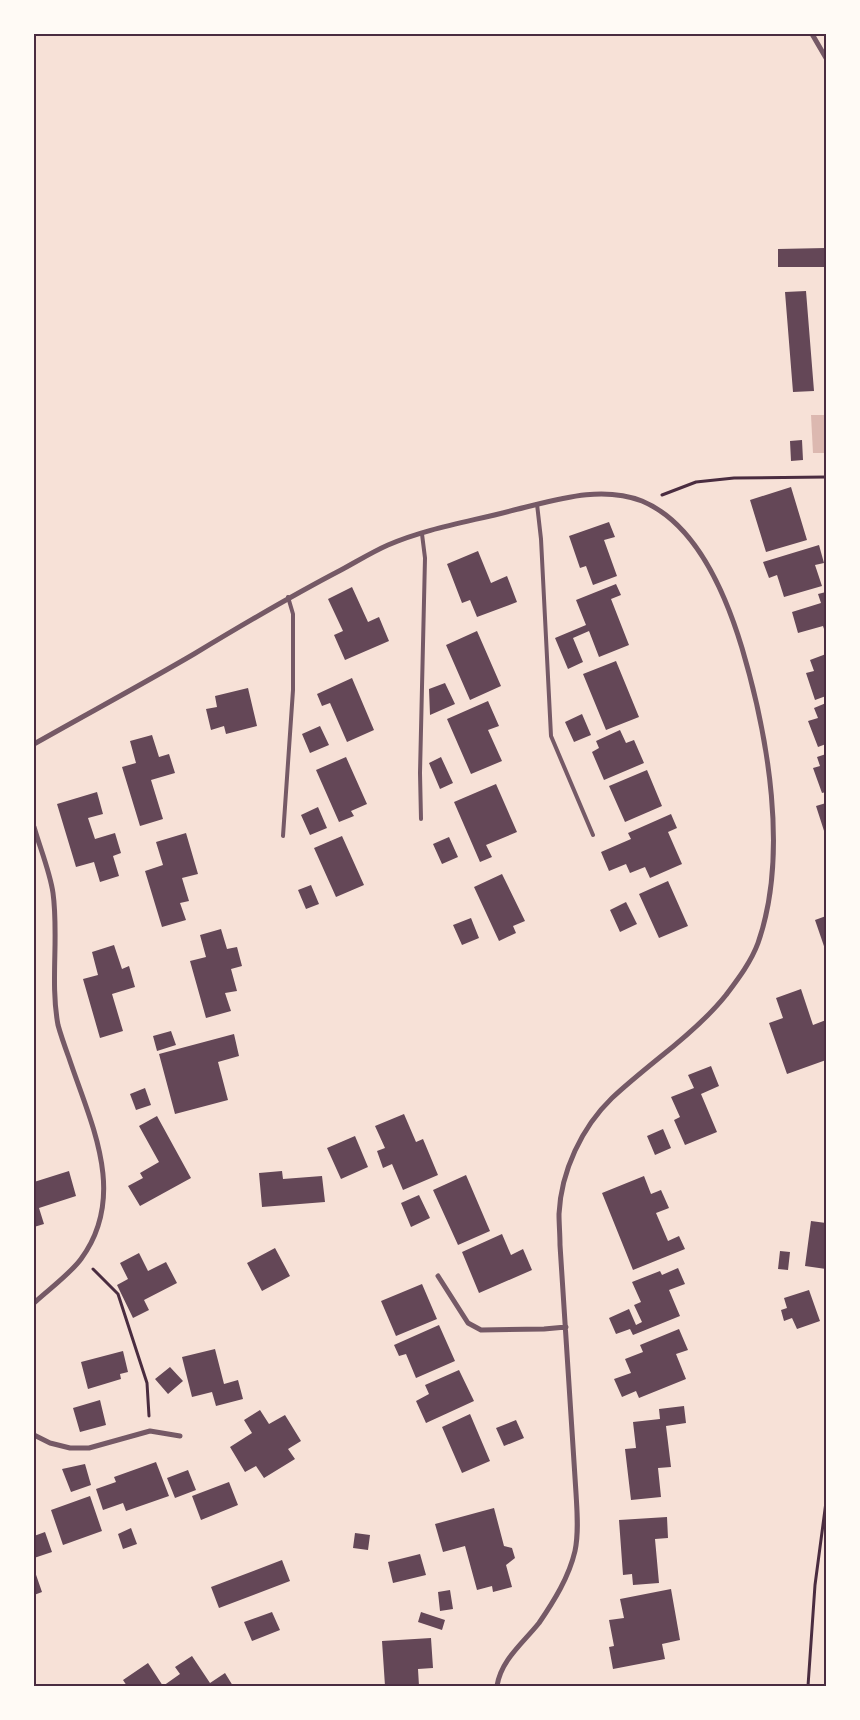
<svg xmlns="http://www.w3.org/2000/svg" width="860" height="1720" viewBox="0 0 860 1720" font-family="'Exo 2',sans-serif">
  <style>
    .water { fill: #dcb8b0 }
    .building { fill: #644757 }
    .lines { fill: none; stroke-linecap: round; stroke-linejoin: round }
    .path { stroke: #4a2c40; stroke-width: 3 }
    .service { stroke: #755966; stroke-width: 4 }
    .minor { stroke: #755966; stroke-width: 5 }
    .neatline { fill: none; stroke: #4a2c40; stroke-width: 2 }
  </style>
  <rect width="100%" height="100%" fill="#f7e1d7"/>
  <!-- water -->
  <path class="water" d="M 811,415 L 826,415 L 826,453 L 813,453 Z"/>
  <!-- building -->
  <path class="building" d="M 826,248 L 826,267 L 778,267 L 778,249 Z
    M 806,291 L 814,391 L 793,392 L 785,292 Z
    M 802,440 L 803,460 L 791,461 L 790,441 Z
    M 791,487 L 807,540 L 766,552 L 750,500 Z
    M 609,522 L 615,537 L 604,540 L 617,576 L 593,585 L 586,566 L 580,568 L 569,536 Z
    M 819,545 L 824,563 L 815,565 L 822,586 L 784,597 L 777,575 L 769,578 L 763,562 Z
    M 478,551 L 491,583 L 507,576 L 517,602 L 477,617 L 470,600 L 462,603 L 447,564 Z
    M 616,584 L 621,595 L 611,599 L 629,645 L 599,657 L 589,631 L 573,638 L 583,662 L 568,669 L 555,638 L 586,625 L 576,600 Z
    M 352,587 L 368,622 L 379,617 L 389,641 L 345,660 L 334,635 L 343,631 L 328,599 Z
    M 826,592 L 826,635 L 823,626 L 798,633 L 792,612 L 821,603 L 818,594 Z
    M 477,631 L 501,686 L 470,700 L 446,645 Z
    M 826,654 L 826,696 L 815,700 L 806,673 L 814,671 L 810,660 Z
    M 616,661 L 639,717 L 606,730 L 583,674 Z
    M 352,678 L 374,730 L 347,742 L 330,703 L 322,706 L 317,694 Z
    M 445,683 L 455,704 L 430,715 L 429,689 Z
    M 248,688 L 257,726 L 226,734 L 224,726 L 211,730 L 206,709 L 217,707 L 215,696 Z
    M 488,701 L 499,726 L 488,730 L 502,761 L 471,774 L 447,719 Z
    M 826,703 L 826,744 L 818,747 L 808,721 L 818,718 L 814,708 Z
    M 582,714 L 591,735 L 574,742 L 565,722 Z
    M 320,726 L 329,745 L 310,753 L 302,734 Z
    M 620,730 L 626,743 L 634,740 L 644,763 L 604,780 L 592,752 L 599,748 L 596,741 Z
    M 152,735 L 159,757 L 169,754 L 175,773 L 151,780 L 163,819 L 140,826 L 122,767 L 136,763 L 130,741 Z
    M 826,754 L 826,792 L 822,793 L 813,768 L 820,766 L 817,757 Z
    M 346,757 L 367,804 L 351,811 L 354,816 L 339,822 L 316,770 Z
    M 441,757 L 453,783 L 440,789 L 429,763 Z
    M 647,770 L 662,806 L 625,822 L 609,786 Z
    M 496,784 L 517,832 L 486,845 L 492,857 L 480,862 L 454,802 Z
    M 97,792 L 103,814 L 88,818 L 95,839 L 115,833 L 121,853 L 113,856 L 119,876 L 100,882 L 94,862 L 76,867 L 57,804 Z
    M 826,803 L 826,837 L 816,806 Z
    M 318,807 L 327,828 L 310,835 L 301,815 Z
    M 671,814 L 677,828 L 668,832 L 682,864 L 650,878 L 645,867 L 630,873 L 626,864 L 609,871 L 601,852 L 631,839 L 628,833 Z
    M 186,833 L 198,874 L 182,878 L 189,901 L 180,903 L 186,920 L 162,927 L 145,871 L 163,865 L 156,842 Z
    M 342,836 L 364,885 L 336,897 L 314,848 Z
    M 449,837 L 458,857 L 442,864 L 433,844 Z
    M 502,874 L 525,921 L 513,926 L 516,933 L 499,941 L 474,887 Z
    M 668,881 L 688,926 L 659,938 L 639,894 Z
    M 311,885 L 319,904 L 306,909 L 298,890 Z
    M 626,902 L 637,924 L 620,932 L 610,910 Z
    M 826,916 L 826,952 L 815,920 Z
    M 471,918 L 479,938 L 462,945 L 453,925 Z
    M 221,929 L 227,949 L 237,947 L 242,966 L 231,969 L 237,991 L 225,993 L 231,1011 L 206,1018 L 190,961 L 206,957 L 200,935 Z
    M 114,945 L 122,969 L 129,966 L 135,987 L 112,994 L 123,1031 L 100,1038 L 83,979 L 98,975 L 92,952 Z
    M 801,989 L 813,1025 L 826,1020 L 826,1060 L 787,1074 L 769,1023 L 783,1018 L 776,998 Z
    M 171,1031 L 176,1045 L 157,1051 L 153,1036 Z
    M 234,1034 L 239,1056 L 218,1062 L 228,1100 L 175,1114 L 159,1054 Z
    M 711,1066 L 719,1086 L 701,1094 L 717,1132 L 685,1145 L 674,1120 L 680,1117 L 671,1097 L 694,1088 L 688,1075 Z
    M 145,1088 L 151,1105 L 136,1110 L 130,1094 Z
    M 404,1114 L 416,1142 L 423,1139 L 438,1175 L 403,1190 L 392,1164 L 383,1168 L 377,1151 L 385,1148 L 375,1126 Z
    M 157,1116 L 191,1178 L 140,1206 L 128,1186 L 143,1178 L 140,1173 L 159,1162 L 139,1126 Z
    M 663,1129 L 671,1148 L 655,1155 L 647,1136 Z
    M 355,1136 L 368,1167 L 341,1179 L 327,1148 Z
    M 69,1171 L 76,1196 L 39,1208 L 44,1224 L 34,1227 L 34,1182 Z
    M 282,1171 L 283,1179 L 322,1176 L 325,1202 L 262,1207 L 259,1173 Z
    M 466,1175 L 490,1231 L 458,1245 L 433,1190 Z
    M 644,1176 L 651,1194 L 661,1190 L 669,1208 L 656,1213 L 668,1241 L 679,1236 L 685,1249 L 633,1270 L 602,1193 Z
    M 419,1195 L 430,1218 L 411,1227 L 401,1203 Z
    M 811,1221 L 826,1223 L 826,1269 L 805,1266 Z
    M 502,1234 L 511,1255 L 523,1249 L 532,1270 L 479,1293 L 462,1252 Z
    M 275,1248 L 290,1276 L 262,1291 L 247,1263 Z
    M 780,1251 L 790,1252 L 788,1270 L 778,1269 Z
    M 139,1253 L 148,1271 L 166,1262 L 177,1283 L 144,1300 L 149,1310 L 133,1318 L 117,1285 L 128,1279 L 120,1263 Z
    M 678,1268 L 685,1284 L 669,1290 L 680,1316 L 633,1335 L 630,1329 L 616,1334 L 609,1318 L 629,1309 L 636,1325 L 642,1322 L 634,1305 L 641,1302 L 632,1282 L 660,1271 L 662,1275 Z
    M 422,1284 L 437,1319 L 396,1336 L 381,1301 Z
    M 809,1290 L 820,1321 L 797,1329 L 792,1318 L 784,1321 L 781,1310 L 787,1308 L 784,1298 Z
    M 439,1325 L 455,1361 L 416,1378 L 406,1354 L 399,1356 L 394,1345 Z
    M 679,1329 L 688,1350 L 676,1354 L 686,1379 L 639,1398 L 636,1391 L 622,1397 L 614,1379 L 631,1373 L 625,1359 L 643,1352 L 640,1345 Z
    M 215,1349 L 224,1384 L 238,1380 L 243,1399 L 216,1406 L 212,1392 L 192,1397 L 182,1357 Z
    M 123,1351 L 128,1372 L 120,1374 L 121,1379 L 88,1389 L 81,1362 Z
    M 170,1367 L 183,1381 L 168,1394 L 155,1379 Z
    M 459,1370 L 474,1401 L 426,1423 L 416,1401 L 429,1394 L 425,1385 Z
    M 100,1400 L 106,1425 L 80,1432 L 73,1408 Z
    M 684,1406 L 686,1423 L 666,1426 L 671,1467 L 658,1468 L 661,1497 L 631,1500 L 625,1449 L 636,1448 L 633,1422 L 660,1419 L 659,1409 Z
    M 260,1410 L 269,1424 L 285,1415 L 301,1441 L 288,1449 L 295,1459 L 264,1478 L 256,1466 L 245,1472 L 230,1447 L 252,1433 L 244,1420 Z
    M 470,1414 L 490,1461 L 462,1473 L 442,1427 Z
    M 516,1420 L 524,1438 L 504,1446 L 496,1428 Z
    M 156,1462 L 169,1496 L 126,1511 L 123,1503 L 103,1510 L 96,1489 L 116,1482 L 114,1477 Z
    M 85,1464 L 91,1485 L 71,1492 L 62,1469 Z
    M 188,1470 L 196,1490 L 175,1498 L 167,1478 Z
    M 229,1482 L 238,1505 L 201,1520 L 192,1496 Z
    M 90,1496 L 102,1531 L 63,1545 L 51,1510 Z
    M 494,1508 L 504,1546 L 512,1548 L 515,1558 L 506,1565 L 512,1587 L 493,1592 L 492,1586 L 477,1590 L 465,1546 L 443,1552 L 435,1524 Z
    M 667,1517 L 668,1538 L 655,1539 L 659,1583 L 633,1585 L 632,1574 L 623,1575 L 619,1520 Z
    M 131,1528 L 137,1544 L 123,1549 L 118,1534 Z
    M 45,1532 L 52,1552 L 34,1558 L 34,1536 Z
    M 355,1533 L 370,1535 L 368,1550 L 353,1548 Z
    M 420,1554 L 426,1575 L 393,1583 L 388,1562 Z
    M 282,1560 L 290,1581 L 219,1608 L 211,1587 Z
    M 34,1569 L 42,1592 L 34,1595 Z
    M 671,1589 L 680,1640 L 662,1644 L 665,1659 L 613,1669 L 609,1647 L 614,1646 L 609,1620 L 624,1618 L 620,1599 Z
    M 450,1590 L 453,1609 L 440,1611 L 438,1592 Z
    M 272,1612 L 280,1630 L 252,1641 L 244,1622 Z
    M 421,1612 L 445,1620 L 442,1630 L 418,1622 Z
    M 431,1638 L 433,1668 L 418,1669 L 419,1686 L 385,1686 L 382,1641 Z
    M 192,1656 L 210,1683 L 225,1673 L 233,1686 L 127,1686 L 123,1680 L 148,1663 L 163,1686 L 180,1674 L 175,1667 Z"/>
  <g class="lines">
    <!-- path -->
    <path class="path" d="M 662,495 L 696,482 L 734,478 L 826,477
      M 93,1269 L 118,1294 L 147,1383 L 149,1416
      M 808,1686 L 815,1585 L 826,1502"/>
    <!-- service -->
    <path class="service" d="M 537,504 L 541,539 L 551,736 L 593,835
      M 421,819 L 420,773 L 425,558 L 422,534
      M 283,836 L 293,690 L 293,614 L 288,597"/>
    <!-- minor -->
    <path class="minor" d="M 812,34 L 826,58
      M 34,744 C 87,714 141,685 194,654 C 242,625 291,596 341,570 C 356,562 372,552 388,545 C 427,528 473,521 514,510 C 556,500 600,485 642,501 C 697,524 726,595 742,648 C 768,736 789,855 758,943 C 751,962 738,979 726,995 C 707,1019 683,1039 659,1058 C 643,1071 627,1084 612,1098 C 582,1127 561,1171 559,1214 C 559,1224 560,1234 560,1245 L 576,1493 C 577,1511 579,1532 575,1551 C 569,1577 554,1601 539,1623 C 523,1643 501,1660 497,1686
      M 34,827 C 40,848 50,872 53,893 C 59,936 50,982 58,1025 C 61,1036 65,1047 69,1058 C 91,1124 128,1195 81,1259 C 70,1274 48,1290 34,1303
      M 438,1276 L 468,1323 L 481,1330 L 544,1329 L 566,1327
      M 34,1435 L 50,1443 L 70,1448 L 89,1448 L 150,1431 L 180,1436"/>
  </g>
  <!-- border -->
  <rect width="860" height="1720" fill="none" stroke="#fffaf5" stroke-width="70"/>
  <rect x="35" y="35" width="790" height="1650" class="neatline"/>
</svg>
